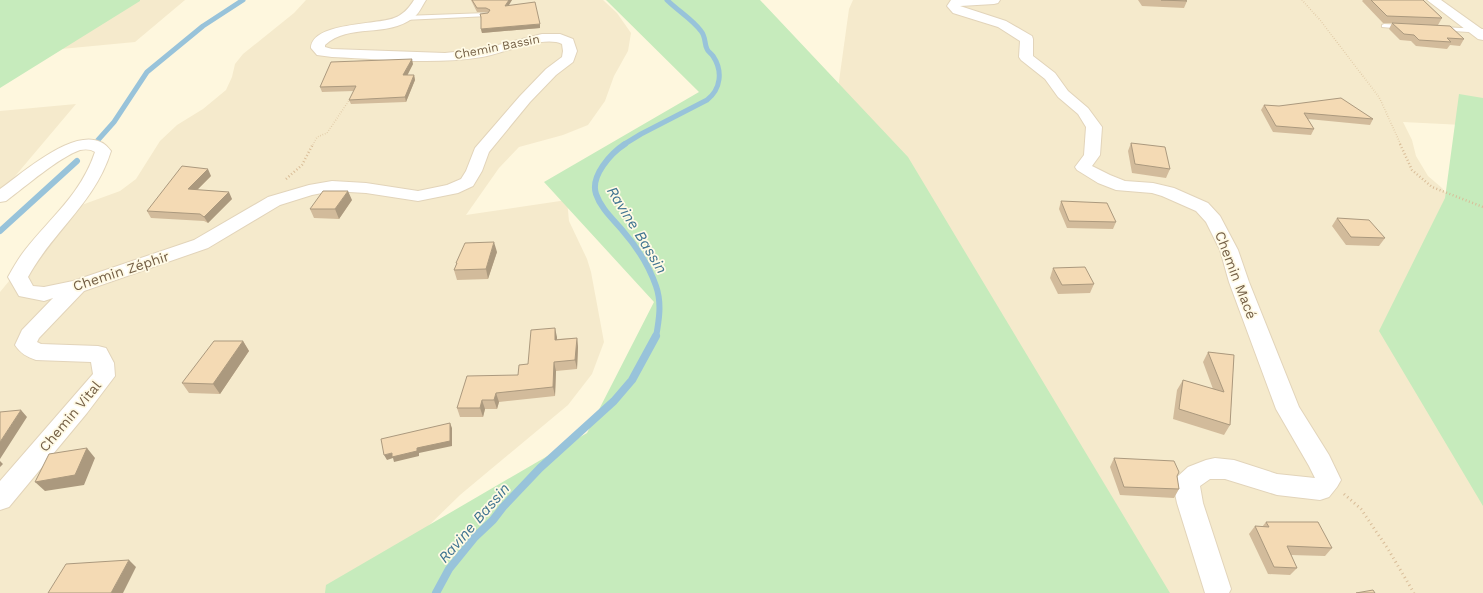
<svg xmlns="http://www.w3.org/2000/svg" width="1483" height="593" viewBox="0 0 1483 593" font-family="'Work Sans',sans-serif">
  <style>
    .residential { fill: #f5eacc }
    .green { fill: #c6ebbc }
    .lines { fill: none; stroke-linecap: round; stroke-linejoin: round }
    .stream-far2 { stroke: #98c3da; stroke-width: 5 }
    .stream-far1 { stroke: #98c3da; stroke-width: 6 }
    .stream { stroke: #98c3da; stroke-width: 8 }
    .lane-casing { stroke: #e2d4ba; stroke-width: 2 }
    .street-casing { stroke: #e2d4ba; stroke-width: 2 }
    .path-far2 { stroke: #d9bd98; stroke-width: 1.5; stroke-dasharray: 0.5 2; stroke-linecap: butt }
    .path-far1 { stroke: #d9bd98; stroke-width: 2.5; stroke-dasharray: 1 2.5; stroke-linecap: butt }
    .path { stroke: #d9bd98; stroke-width: 3; stroke-dasharray: 1 3.5; stroke-linecap: butt }
    .lane { fill: #fff; fill-rule: evenodd }
    .street { fill: #fff; fill-rule: evenodd }
    .wall { fill: #d2bb9b }
    .shaded-wall { fill: #ab997e }
    .building { fill: #f4dab4; stroke: #ab997e }
    .labels { text-anchor: middle; stroke-width: 3.5; stroke-linejoin: round; paint-order: stroke }
    .far-street-label { font-size: 12px; fill: #745f45; stroke: #fffae5 }
    .street-label { font-size: 14px; fill: #745f45; stroke: #fffae5 }
    .water-label { font-size: 15px; font-style: italic; fill: #407491; stroke: #fffae5 }
  </style>
  <rect width="100%" height="100%" fill="#fef7de"/>
  <!-- residential -->
  <path class="residential" d="M 40,0 L 185,0 L 135,42 L 19,53 L 0,29 Z
    M 306,0 L 603,0 L 617,13 L 631,33 L 628,51 L 614,76 L 605,101 L 588,125 L 563,135 L 519,147 L 499,168 L 466,215 L 567,200 L 569,221 L 587,259 L 591,272 L 604,342 L 592,374 L 568,405 L 460,495 L 423,531 L 386,593 L 0,593 L 0,292 L 68,210 L 120,191 L 136,179 L 160,141 L 177,125 L 203,109 L 226,90 L 232,77 L 235,64 L 243,54 L 294,13 Z
    M 853,0 L 1483,0 L 1483,126 L 1403,122 L 1412,140 L 1416,156 L 1428,176 L 1442,188 L 1483,244 L 1483,593 L 732,593 L 831,139 L 849,9 Z
    M 76,104 L 0,194 L 0,111 Z"/>
  <!-- green -->
  <path class="green" d="M 0,0 L 140,0 L 140,1 L 0,88 Z
    M 606,0 L 760,0 L 908,157 L 1170,593 L 325,593 L 326,585 L 587,433 L 654,302 L 544,182 L 699,92 Z
    M 1459,94 L 1483,98 L 1483,506 L 1379,331 L 1445,198 Z"/>
  <g class="lines">
    <!-- stream-far2 -->
    <path class="stream-far2" d="M 98,140 L 114,122 L 147,72 L 203,26 L 243,0
      M 623,145 L 641,134 L 707,100 C 721,89 723,71 713,56 C 711,53 708,52 707,49 C 704,43 706,37 701,31 C 692,19 678,11 667,0"/>
    <!-- stream-far1 -->
    <path class="stream-far1" d="M 625,144 C 611,153 590,176 596,194 C 601,209 614,220 623,231 C 637,247 649,266 656,286 C 662,303 659,320 656,337
      M 0,231 L 77,161"/>
    <!-- stream -->
    <path class="stream" d="M 436,593 L 449,569 L 475,537 L 493,520 L 503,507 L 540,468 L 614,401 L 632,380 L 656,336"/>
    <!-- lane casing -->
    <g class="lane-casing">
      <path id="lane" d="M 487,13 L 489,14 L 489,16 L 404,20 L 401,18 L 404,16 Z
        M 1384,24 L 1404,25 L 1407,27 L 1404,29 L 1382,27 L 1382,25 Z
        M 1441,27 L 1483,29 L 1483,33 L 1439,30 L 1439,28 Z"/>
    </g>
    <!-- street casing -->
    <g class="street-casing">
      <path id="street" d="M 414,0 L 426,0 C 422,6 419,14 413,18 C 387,38 349,23 325,45 L 325,47 L 332,49 L 445,53 L 482,49 L 542,34 L 560,34 L 573,39 L 577,51 L 573,62 L 556,75 L 530,102 L 489,152 L 482,171 L 473,186 L 458,193 L 418,201 L 366,193 L 332,191 L 312,195 L 280,205 L 208,248 L 84,291 L 39,338 L 37,342 L 41,344 L 98,346 L 106,348 L 114,363 L 115,376 L 87,413 L 9,507 L 0,510 L 0,481 L 93,374 L 91,362 L 36,360 C 27,357 20,353 15,345 L 22,330 L 53,298 L 44,301 L 19,296 L 8,277 C 13,268 18,259 25,250 C 51,217 81,194 95,152 C 91,149 85,149 80,150 C 58,158 26,186 6,201 L 0,202 L 0,189 C 23,173 86,115 111,151 C 95,203 53,231 28,277 L 33,286 L 44,287 L 73,281 L 194,240 L 268,197 L 309,185 L 332,181 L 366,183 L 418,191 L 447,185 L 461,179 L 466,171 L 475,148 L 520,96 L 546,69 L 562,57 L 563,51 L 562,44 C 543,35 502,54 482,57 C 433,65 381,59 332,57 L 317,55 L 311,48 C 312,22 377,25 394,18 C 403,15 409,8 414,0 Z
        M 951,0 L 1000,0 L 998,3 L 994,4 L 960,6 L 1006,21 L 1032,36 L 1033,39 L 1033,56 L 1055,73 L 1068,91 L 1088,108 L 1102,127 L 1100,155 L 1092,166 L 1110,175 L 1125,181 L 1153,183 L 1174,188 L 1208,203 L 1220,216 L 1238,250 L 1249,282 L 1299,407 L 1329,455 L 1341,480 L 1337,487 L 1329,497 L 1320,500 L 1277,495 L 1225,479 L 1210,479 L 1200,486 L 1203,503 L 1231,589 L 1229,593 L 1205,593 L 1177,503 L 1173,484 L 1177,477 L 1188,467 L 1206,460 L 1215,458 L 1234,460 L 1277,474 L 1315,478 L 1309,466 L 1276,409 L 1229,282 L 1220,250 L 1206,222 L 1196,211 L 1162,196 L 1152,193 L 1116,190 L 1098,183 L 1077,170 L 1075,167 L 1084,155 L 1086,127 L 1078,114 L 1058,97 L 1045,79 L 1021,60 L 1019,57 L 1020,41 L 998,27 L 953,13 L 947,6 Z
        M 1427,0 L 1441,0 L 1483,30 L 1483,40 L 1478,39 Z"/>
    </g>
    <!-- path-far2 -->
    <path class="path-far2" d="M 1302,0 L 1320,20 L 1379,97 L 1401,145
      M 313,145 L 317,137 L 327,133 L 350,99"/>
    <!-- path-far1 -->
    <path class="path-far1" d="M 1400,144 L 1412,170 L 1432,187 L 1483,207
      M 286,179 L 302,165 L 313,144"/>
    <!-- path -->
    <path class="path" d="M 1344,494 L 1361,509 L 1388,549 L 1414,593"/>
    <!-- lane -->
    <use href="#lane" class="lane"/>
    <!-- street -->
    <use href="#street" class="street"/>
  </g>
  <!-- wall -->
  <path class="wall" d="M 471,0 L 512,0 L 508,5 L 540,28 L 482,33 L 481,29 L 481,19 L 480,14 L 488,13 L 489,13 L 487,12 L 477,12 Z
    M 1138,0 L 1185,0 L 1187,1 L 1184,8 L 1142,6 Z
    M 1363,0 L 1423,0 L 1442,18 L 1438,25 L 1464,39 L 1460,46 L 1450,45 L 1447,49 L 1416,46 L 1411,41 L 1400,40 L 1389,29 L 1392,23 L 1383,23 L 1362,1 Z
    M 413,64 L 407,75 L 414,75 L 415,80 L 406,102 L 351,104 L 349,100 L 354,91 L 322,92 L 320,87 Z
    M 1264,105 L 1373,119 L 1370,125 L 1308,119 L 1314,129 L 1311,135 L 1273,132 L 1261,110 Z
    M 1131,143 L 1170,169 L 1166,178 L 1132,173 L 1128,151 Z
    M 211,176 L 197,190 L 232,199 L 208,223 L 204,221 L 151,218 L 147,211 Z
    M 352,200 L 339,219 L 314,218 L 310,209 Z
    M 1061,201 L 1116,222 L 1113,229 L 1067,228 L 1059,209 Z
    M 1337,218 L 1385,238 L 1379,246 L 1346,245 L 1332,226 Z
    M 497,252 L 488,279 L 457,280 L 454,270 L 456,265 L 456,263 Z
    M 1053,268 L 1094,284 L 1090,293 L 1058,294 L 1050,278 Z
    M 557,337 L 557,339 L 577,338 L 578,347 L 577,369 L 556,371 L 555,396 L 499,402 L 497,409 L 485,409 L 483,417 L 460,417 L 457,408 L 518,375 L 528,364 Z
    M 243,341 L 249,351 L 220,394 L 189,393 L 182,383 Z
    M 1208,352 L 1234,355 L 1230,425 L 1224,435 L 1173,419 L 1177,390 L 1183,380 L 1213,389 L 1203,362 Z
    M 1114,458 L 1177,476 L 1179,489 L 1174,498 L 1120,495 L 1110,467 Z
    M 1266,522 L 1332,548 L 1325,556 L 1291,555 L 1297,568 L 1290,575 L 1268,574 L 1249,534 L 1255,526 L 1262,527 Z"/>
  <!-- shaded-wall -->
  <path class="shaded-wall" d="M 509,0 L 512,0 L 506,10 L 505,6 Z
    M 540,24 L 540,28 L 482,33 L 481,29 Z
    M 412,59 L 413,64 L 405,80 L 403,75 Z
    M 414,75 L 415,80 L 406,102 L 405,97 Z
    M 208,169 L 211,176 L 191,196 L 188,189 Z
    M 348,191 L 352,200 L 339,219 L 335,209 Z
    M 229,192 L 232,199 L 208,223 L 204,217 Z
    M 494,242 L 497,252 L 488,279 L 486,269 Z
    M 555,328 L 557,337 L 557,349 L 555,340 Z
    M 577,338 L 578,347 L 577,369 L 575,360 Z
    M 243,341 L 249,351 L 220,394 L 213,384 Z
    M 554,362 L 556,371 L 555,396 L 553,387 Z
    M 496,393 L 499,402 L 497,409 L 494,400 Z
    M 482,400 L 485,409 L 483,417 L 480,408 Z
    M 21,410 L 27,417 L 0,459 L 0,442 Z
    M 450,423 L 452,428 L 452,446 L 419,453 L 419,456 L 394,462 L 393,458 L 387,460 L 384,455 L 417,448 Z
    M 87,448 L 95,458 L 84,485 L 45,491 L 35,482 Z
    M 0,461 L 3,464 L 0,467 Z
    M 129,560 L 136,567 L 123,593 L 111,593 Z"/>
  <!-- building -->
  <path class="building" d="M 472,0 L 509,0 L 505,6 L 535,2 L 540,24 L 481,29 L 481,17 L 480,14 L 488,13 L 490,10 L 486,8 L 477,8 Z
    M 1161,0 L 1185,0 L 1187,1 Z
    M 1371,0 L 1423,0 L 1442,18 L 1387,16 Z
    M 1392,23 L 1450,26 L 1464,39 L 1447,38 L 1451,42 L 1419,40 L 1414,35 L 1404,34 Z
    M 412,59 L 403,75 L 414,75 L 405,97 L 349,100 L 356,86 L 320,87 L 331,62 Z
    M 1341,98 L 1373,119 L 1304,113 L 1314,129 L 1276,126 L 1264,105 L 1279,106 Z
    M 1131,143 L 1165,147 L 1170,169 L 1135,164 Z
    M 182,166 L 208,169 L 188,189 L 229,192 L 204,217 L 200,214 L 147,211 Z
    M 323,191 L 348,191 L 335,209 L 310,209 Z
    M 1061,201 L 1107,203 L 1116,222 L 1069,221 Z
    M 1337,218 L 1369,220 L 1385,238 L 1351,237 Z
    M 494,242 L 486,269 L 454,270 L 457,263 L 456,263 L 465,243 Z
    M 1085,267 L 1094,284 L 1062,285 L 1053,268 Z
    M 555,328 L 555,340 L 577,338 L 575,360 L 554,362 L 553,387 L 496,393 L 494,400 L 482,400 L 480,408 L 457,408 L 467,376 L 518,375 L 519,365 L 528,364 L 531,330 Z
    M 214,341 L 243,341 L 213,384 L 182,383 Z
    M 1208,352 L 1234,355 L 1230,425 L 1179,409 L 1183,380 L 1224,392 Z
    M 21,410 L 0,442 L 0,412 Z
    M 450,423 L 450,441 L 417,448 L 417,451 L 392,457 L 392,453 L 384,455 L 381,439 Z
    M 87,448 L 75,475 L 35,482 L 49,454 Z
    M 1114,458 L 1174,461 L 1179,472 L 1177,476 L 1179,489 L 1124,487 Z
    M 1266,522 L 1318,522 L 1332,548 L 1287,546 L 1297,568 L 1274,567 L 1255,526 L 1269,527 Z
    M 129,560 L 111,593 L 48,593 L 66,564 Z
    M 1373,590 L 1375,593 L 1356,593 Z"/>
  <g class="labels">
    <!-- far-street labels -->
    <g class="far-street-label">
      <text transform="translate(497 47) rotate(-11)" y="4">Chemin Bassin</text>
    </g>
    <!-- street labels -->
    <g class="street-label">
      <text transform="translate(121 271) rotate(-18)" y="5">Chemin Zéphir</text>
      <text transform="translate(1236 275) rotate(69)" y="5">Chemin Macé</text>
      <text transform="translate(70 416) rotate(-50)" y="5">Chemin Vital</text>
    </g>
    <!-- water labels -->
    <g class="water-label">
      <text transform="translate(637 230) rotate(58)" y="5">Ravine Bassin</text>
      <text transform="translate(474 523) rotate(-49)" y="5">Ravine Bassin</text>
    </g>
  </g>
</svg>
